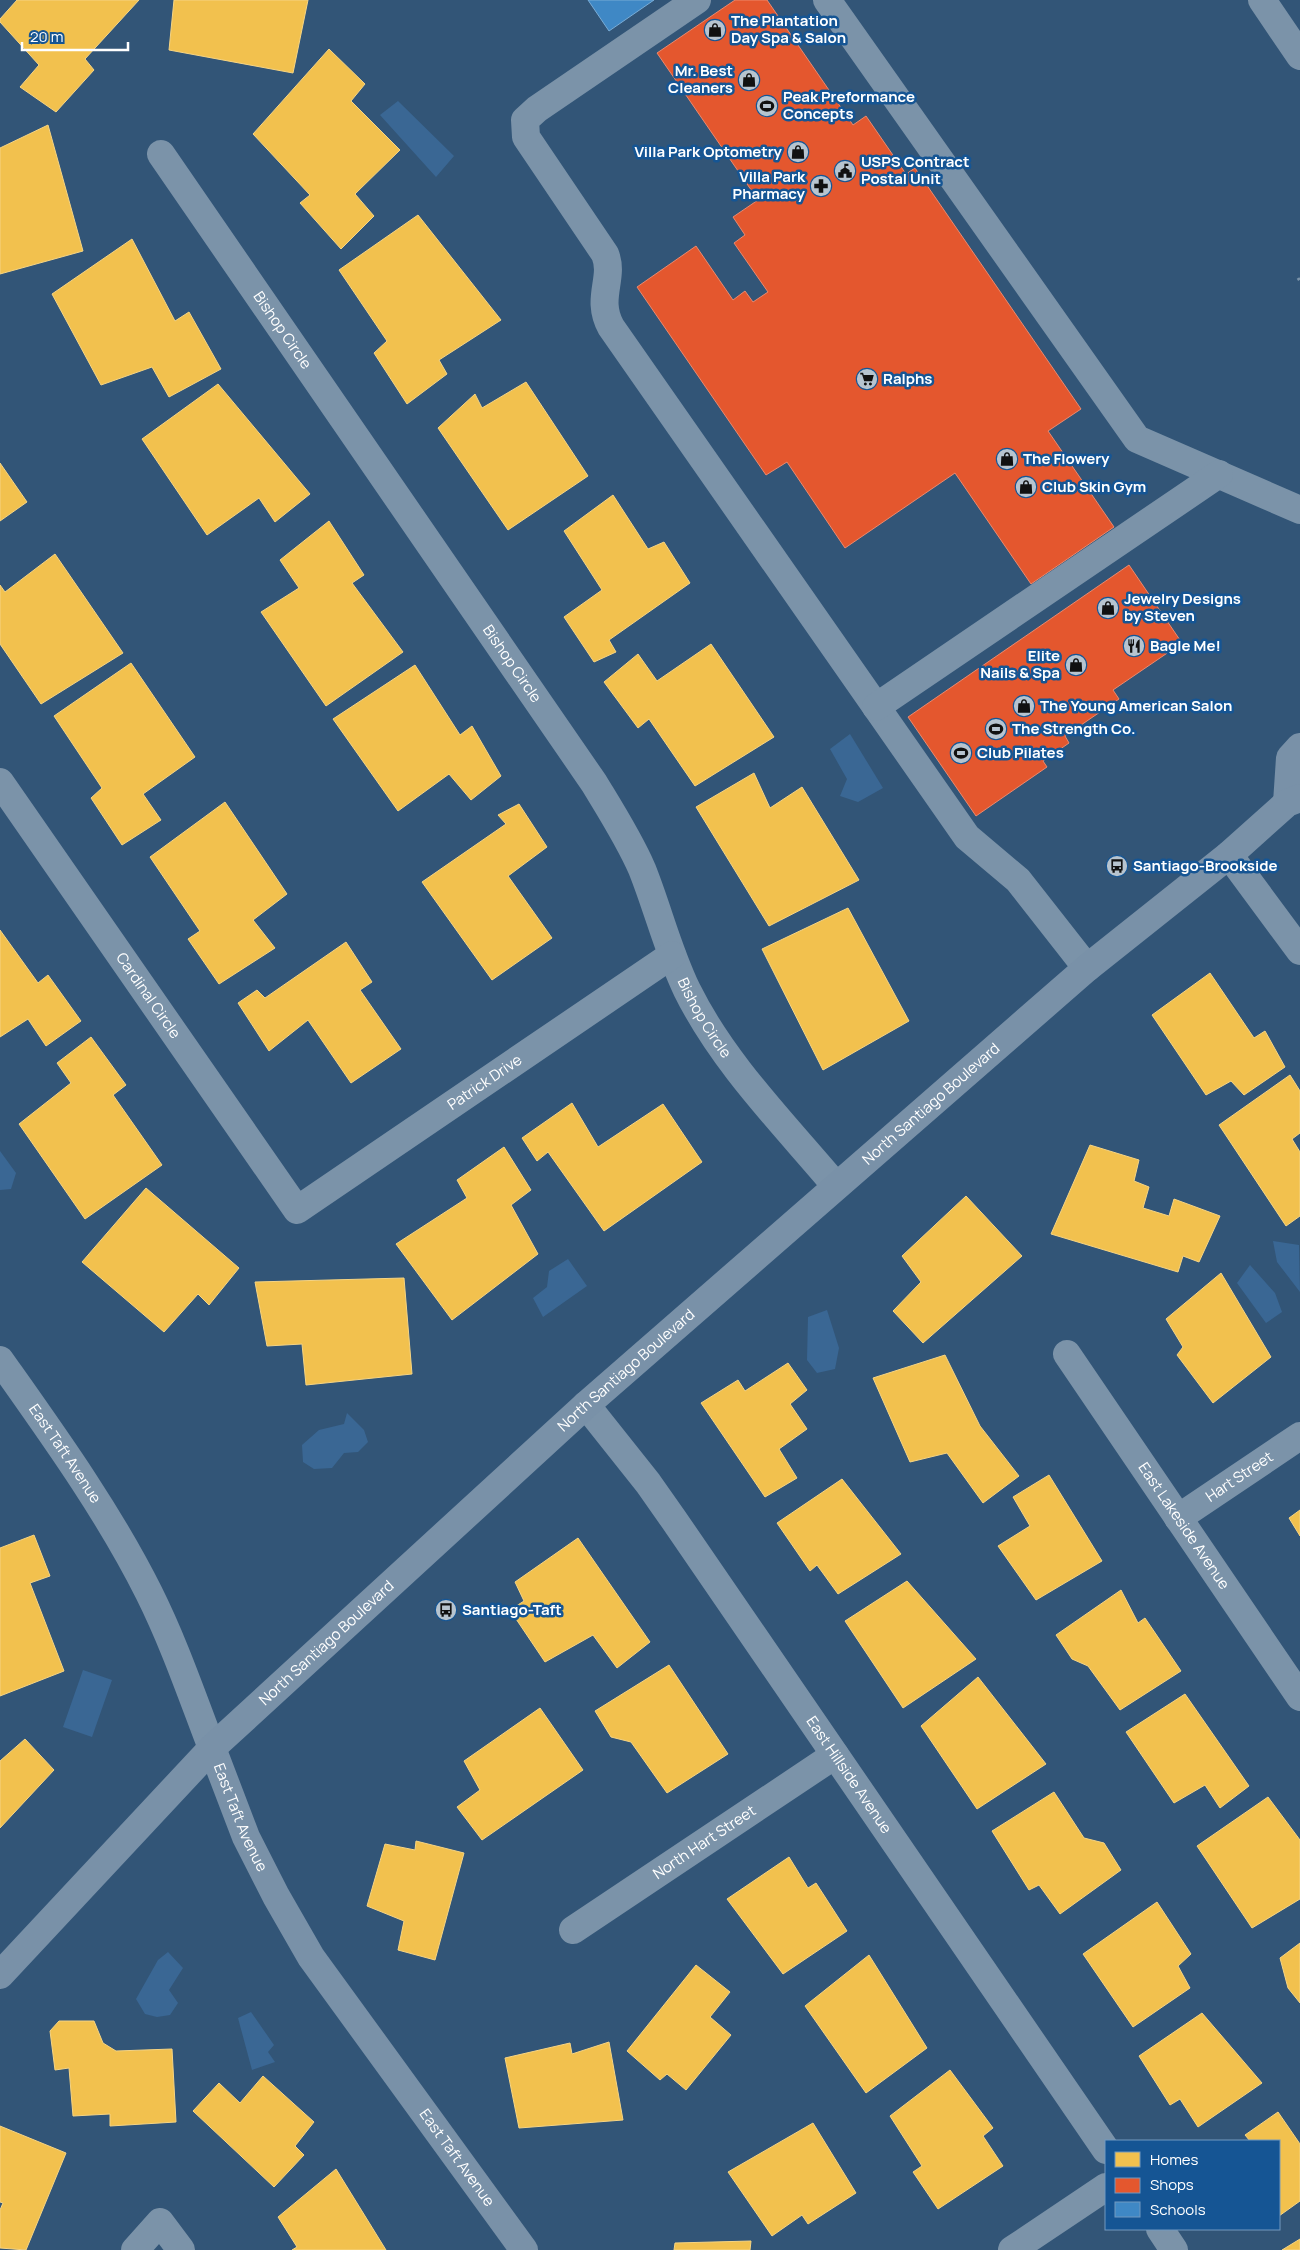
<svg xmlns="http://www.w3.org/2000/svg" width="1300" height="2250" viewBox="0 0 1300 2250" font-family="Manrope,sans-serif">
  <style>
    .water { fill: #3a6794 }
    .homes { fill: #f2c14e; stroke: #f6d483 }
    .shops { fill: #e4572e; stroke: #ec896d }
    .schools { fill: #3f88c5; stroke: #79acd6 }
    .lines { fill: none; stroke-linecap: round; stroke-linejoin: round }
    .path { stroke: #7b93a9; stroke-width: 3; stroke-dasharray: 2.5 4; stroke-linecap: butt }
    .minor { stroke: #7b93a9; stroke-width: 28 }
    .major { stroke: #7991a8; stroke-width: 28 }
    .labels { text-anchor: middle; stroke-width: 5; stroke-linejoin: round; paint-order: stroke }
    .poi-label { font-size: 15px; font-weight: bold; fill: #fff; stroke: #155594; text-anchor: start }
    .street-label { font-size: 15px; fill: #fff; stroke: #155594 }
  </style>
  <rect width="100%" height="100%" fill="#325577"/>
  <!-- water -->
  <path class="water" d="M 398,101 L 454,156 L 436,177 L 380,115 Z
    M 850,734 L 883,788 L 858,802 L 840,796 L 847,779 L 830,749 Z
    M 0,1151 L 16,1173 L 11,1189 L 0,1190 Z
    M 1273,1241 L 1299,1245 L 1300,1292 L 1277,1262 Z
    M 568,1259 L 587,1286 L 543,1317 L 533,1298 L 547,1287 L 549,1271 Z
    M 1250,1265 L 1275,1293 L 1282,1312 L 1266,1323 L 1237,1283 Z
    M 827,1310 L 839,1348 L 835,1369 L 817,1373 L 807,1360 L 808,1317 Z
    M 347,1413 L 364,1430 L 368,1442 L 358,1452 L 344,1453 L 332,1468 L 314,1469 L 303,1462 L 302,1445 L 319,1430 L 344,1424 Z
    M 83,1670 L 112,1680 L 92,1737 L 63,1727 Z
    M 168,1952 L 183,1968 L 169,1990 L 178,2003 L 170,2015 L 157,2017 L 145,2014 L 136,1999 L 158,1960 Z
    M 251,2012 L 274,2045 L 268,2052 L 275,2062 L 252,2070 L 238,2018 Z"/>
  <!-- homes -->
  <path class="homes" d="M 17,0 L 139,0 L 85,59 L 94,70 L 56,112 L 20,87 L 39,65 L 0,22 L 0,19 Z
    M 174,0 L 308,0 L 293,73 L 169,50 Z
    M 329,49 L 365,84 L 351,101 L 400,150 L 355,194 L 374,216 L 341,249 L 300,203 L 310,195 L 253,134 Z
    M 48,125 L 83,251 L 0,274 L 0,148 Z
    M 418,215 L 501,320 L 439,360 L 447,374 L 407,404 L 374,353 L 387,341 L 339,270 Z
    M 132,239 L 175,321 L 189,312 L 221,369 L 169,397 L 152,367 L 101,385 L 52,294 Z
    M 526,382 L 588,476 L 508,530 L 438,428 L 475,394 L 482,408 Z
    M 218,384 L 310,494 L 275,522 L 259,498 L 207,535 L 142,439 Z
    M 0,463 L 27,502 L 0,521 Z
    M 613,495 L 648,549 L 664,542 L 690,583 L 609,640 L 616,652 L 594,662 L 564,617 L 602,590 L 564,531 Z
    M 329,521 L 364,575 L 352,583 L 403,652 L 326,706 L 261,612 L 299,588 L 280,560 Z
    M 55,554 L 123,653 L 41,704 L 0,644 L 0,585 L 5,592 Z
    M 711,644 L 774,737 L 695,786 L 649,719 L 638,728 L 604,682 L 638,654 L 657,681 Z
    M 131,663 L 195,757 L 143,794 L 161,820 L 122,845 L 91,798 L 102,788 L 54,716 Z
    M 415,665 L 460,735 L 472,726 L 501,776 L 471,800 L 449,774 L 398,811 L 333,719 Z
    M 754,773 L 770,808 L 802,787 L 859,880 L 769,926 L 696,807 Z
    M 225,802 L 287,894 L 253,920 L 275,948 L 219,984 L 188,939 L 200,931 L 150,857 Z
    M 519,804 L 547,847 L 508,876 L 552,938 L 492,980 L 422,882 L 506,824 L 498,815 Z
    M 848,908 L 909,1021 L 823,1070 L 762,949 Z
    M 0,930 L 38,983 L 48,975 L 81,1021 L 46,1046 L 28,1019 L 0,1037 Z
    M 346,942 L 372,982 L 360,990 L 401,1049 L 351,1083 L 308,1020 L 269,1051 L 238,1003 L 257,990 L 265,998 Z
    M 1210,973 L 1254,1038 L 1265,1031 L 1285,1067 L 1244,1095 L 1231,1081 L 1206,1095 L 1152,1015 Z
    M 91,1037 L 126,1085 L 113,1095 L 162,1165 L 85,1219 L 19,1124 L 71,1083 L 57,1063 Z
    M 1290,1075 L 1300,1091 L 1300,1133 L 1292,1139 L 1300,1152 L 1300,1216 L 1286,1226 L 1219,1125 Z
    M 572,1103 L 598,1147 L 663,1104 L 702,1162 L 604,1231 L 548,1152 L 537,1161 L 522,1138 Z
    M 1090,1145 L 1139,1160 L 1134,1181 L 1149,1187 L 1143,1208 L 1169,1216 L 1174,1199 L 1220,1216 L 1199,1262 L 1183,1256 L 1178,1272 L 1051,1234 Z
    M 504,1147 L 531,1190 L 511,1205 L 538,1254 L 452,1320 L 396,1244 L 467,1198 L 457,1180 Z
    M 146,1188 L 239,1268 L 209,1305 L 198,1294 L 164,1332 L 82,1262 Z
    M 966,1196 L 1022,1256 L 923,1343 L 893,1311 L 921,1282 L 902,1256 Z
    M 1221,1273 L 1271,1357 L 1213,1403 L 1177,1355 L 1183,1347 L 1166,1319 Z
    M 404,1278 L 412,1374 L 306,1385 L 302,1344 L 267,1346 L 255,1282 Z
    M 945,1355 L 980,1426 L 1019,1476 L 983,1503 L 947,1453 L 910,1462 L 873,1378 Z
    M 788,1363 L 807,1390 L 790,1404 L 807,1429 L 779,1449 L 797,1478 L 765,1497 L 701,1403 L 738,1380 L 745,1391 Z
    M 1049,1475 L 1102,1561 L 1036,1600 L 998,1546 L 1030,1526 L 1013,1497 Z
    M 842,1479 L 901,1554 L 838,1594 L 817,1565 L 810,1571 L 777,1523 Z
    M 1300,1510 L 1300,1536 L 1289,1518 Z
    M 34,1535 L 50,1576 L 30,1583 L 64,1671 L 0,1696 L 0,1548 Z
    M 578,1538 L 650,1642 L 617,1668 L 593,1635 L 545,1662 L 510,1610 L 524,1601 L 515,1582 Z
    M 907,1581 L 976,1659 L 903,1708 L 845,1621 Z
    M 1121,1590 L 1138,1623 L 1145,1618 L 1181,1671 L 1120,1710 L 1088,1666 L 1072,1659 L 1056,1635 Z
    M 669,1665 L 728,1754 L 667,1793 L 631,1742 L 611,1737 L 595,1711 Z
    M 978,1677 L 1046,1764 L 977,1809 L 921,1726 Z
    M 1185,1694 L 1249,1786 L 1220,1808 L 1205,1785 L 1174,1803 L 1126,1732 Z
    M 540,1708 L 583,1770 L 482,1840 L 457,1807 L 480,1790 L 464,1761 Z
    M 25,1739 L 54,1770 L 0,1828 L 0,1761 Z
    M 1054,1792 L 1084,1838 L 1104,1843 L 1121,1870 L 1060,1914 L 1039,1885 L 1029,1890 L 992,1831 Z
    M 1268,1797 L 1300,1840 L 1300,1899 L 1252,1928 L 1197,1846 Z
    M 416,1841 L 464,1853 L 435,1960 L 398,1950 L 404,1921 L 367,1906 L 385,1844 L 415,1850 Z
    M 789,1857 L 808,1888 L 816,1883 L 847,1931 L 783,1974 L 727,1899 Z
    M 1157,1902 L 1191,1954 L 1178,1966 L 1190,1988 L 1133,2027 L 1083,1954 Z
    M 1300,1943 L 1300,2003 L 1288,1988 L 1280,1958 Z
    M 869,1955 L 927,2048 L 866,2093 L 805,2006 Z
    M 696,1965 L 730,1992 L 710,2017 L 731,2035 L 686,2090 L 667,2074 L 660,2080 L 627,2051 Z
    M 1202,2013 L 1262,2083 L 1198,2127 L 1180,2099 L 1170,2105 L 1139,2056 Z
    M 59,2021 L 94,2021 L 103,2043 L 116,2051 L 172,2049 L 176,2122 L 110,2126 L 110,2114 L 73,2116 L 69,2068 L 55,2070 L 50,2031 Z
    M 609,2042 L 623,2120 L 519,2128 L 505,2058 L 570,2043 L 572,2054 Z
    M 950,2070 L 993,2128 L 983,2136 L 1003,2166 L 938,2209 L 913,2172 L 922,2166 L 890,2116 Z
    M 263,2076 L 314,2122 L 295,2146 L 304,2155 L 274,2187 L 193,2111 L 219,2083 L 240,2103 Z
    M 1278,2112 L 1300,2144 L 1300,2201 L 1279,2216 L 1279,2141 L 1250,2141 L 1245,2135 Z
    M 813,2123 L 856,2193 L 808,2224 L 802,2215 L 772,2236 L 728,2172 Z
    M 0,2126 L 66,2153 L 26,2250 L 0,2248 L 0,2210 L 3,2203 L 0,2202 Z
    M 336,2169 L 386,2250 L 292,2250 L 297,2247 L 278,2217 Z
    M 1300,2239 L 1300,2250 L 1282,2250 Z
    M 751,2241 L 750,2250 L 674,2250 L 675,2243 Z"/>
  <!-- shops -->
  <path class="shops" d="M 735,0 L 767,0 L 853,125 L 866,116 L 906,174 L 915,168 L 1081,409 L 1048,431 L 1114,527 L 1031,584 L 955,473 L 845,548 L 787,462 L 766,475 L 637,287 L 696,246 L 733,300 L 745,291 L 753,302 L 768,292 L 734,243 L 745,235 L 733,217 L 758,200 L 657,53 Z
    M 1129,565 L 1182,643 L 1113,690 L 1119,699 L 1065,736 L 1069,743 L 1043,761 L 1047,767 L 976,816 L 908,717 Z"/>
  <!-- schools -->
  <path class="schools" d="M 588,0 L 654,0 L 609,31 Z"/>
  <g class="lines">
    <!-- path -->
    <path class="path" d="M 1298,278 L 1300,281"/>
    <!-- minor -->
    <g class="minor">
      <path d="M 697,0 L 537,109 L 525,120 L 526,137 L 605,254 C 615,278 595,298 611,327 L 967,837 L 1018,880 L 1087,968"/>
      <path d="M 827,0 L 1137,439 L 1300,510"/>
      <path d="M 1262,0 L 1300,56"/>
      <path id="s1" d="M 161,154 L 594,783 C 611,811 629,839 642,869 C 658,909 668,951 687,990 C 723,1063 784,1124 836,1186"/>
      <path d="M 876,707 L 1219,474"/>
      <path id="s2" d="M 0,782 L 297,1210 L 672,955"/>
      <path d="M 1229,855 L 1300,951"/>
      <path id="s3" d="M 1067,1354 L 1300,1697"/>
      <path id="s4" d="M 0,1360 C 53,1435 108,1511 149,1593 C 174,1643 192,1696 212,1748"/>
      <path id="s5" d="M 586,1405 L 648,1483 L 674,1520 L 1106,2150"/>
      <path id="s6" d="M 1178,1518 L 1300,1436"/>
      <path id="s7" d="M 573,1930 L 835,1755"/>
      <path d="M 1160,2229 L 1174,2250"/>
      <path d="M 135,2250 L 160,2222 L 181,2250"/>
      <path d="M 1012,2250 L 1106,2187"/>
    </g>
    <!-- major -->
    <g class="major">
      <path d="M 1287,803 L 1290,758 L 1300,747"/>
      <path id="s8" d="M 212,1748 L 246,1837 L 276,1896 L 311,1957 L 524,2250"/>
      <path id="s9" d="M 0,1975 L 212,1748 L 586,1405 L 1087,968 L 1229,855 L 1287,803 L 1300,798"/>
    </g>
  </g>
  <!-- icons -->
  <defs>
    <g id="shop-disc" transform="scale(1.125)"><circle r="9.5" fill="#b7c4cf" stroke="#155594"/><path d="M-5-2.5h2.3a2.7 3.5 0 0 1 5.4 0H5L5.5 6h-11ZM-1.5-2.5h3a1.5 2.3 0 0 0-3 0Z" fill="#111"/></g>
    <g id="stadium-disc" transform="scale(1.125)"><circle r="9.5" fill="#b7c4cf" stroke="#155594"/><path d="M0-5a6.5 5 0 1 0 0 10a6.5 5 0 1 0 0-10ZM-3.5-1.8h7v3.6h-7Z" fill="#111"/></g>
    <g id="civic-disc" transform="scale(1.125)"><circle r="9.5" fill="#b7c4cf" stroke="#155594"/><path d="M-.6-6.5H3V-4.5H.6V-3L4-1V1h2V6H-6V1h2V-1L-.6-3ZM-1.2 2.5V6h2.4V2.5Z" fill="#111"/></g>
    <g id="pharmacy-disc" transform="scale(1.125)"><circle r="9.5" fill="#b7c4cf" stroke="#155594"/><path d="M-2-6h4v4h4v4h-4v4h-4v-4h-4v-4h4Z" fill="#111"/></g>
    <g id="supermarket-disc" transform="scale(1.125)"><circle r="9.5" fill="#b7c4cf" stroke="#155594"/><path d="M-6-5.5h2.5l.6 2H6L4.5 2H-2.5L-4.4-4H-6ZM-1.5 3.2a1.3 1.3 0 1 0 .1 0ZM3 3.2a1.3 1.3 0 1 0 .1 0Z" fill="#111"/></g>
    <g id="restaurant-disc" transform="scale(1.125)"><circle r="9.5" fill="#b7c4cf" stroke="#155594"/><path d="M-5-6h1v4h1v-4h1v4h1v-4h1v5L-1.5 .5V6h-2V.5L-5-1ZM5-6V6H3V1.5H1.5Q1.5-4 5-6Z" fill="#111"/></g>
    <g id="bus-disc" transform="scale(1.125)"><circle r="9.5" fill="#b7c4cf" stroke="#155594"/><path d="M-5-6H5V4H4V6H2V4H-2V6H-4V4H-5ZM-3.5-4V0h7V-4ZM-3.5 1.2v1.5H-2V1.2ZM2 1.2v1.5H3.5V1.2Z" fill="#111"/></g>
  </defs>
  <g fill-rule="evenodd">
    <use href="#shop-disc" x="715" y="30"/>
    <use href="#shop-disc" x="749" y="80"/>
    <use href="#stadium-disc" x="767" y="106"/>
    <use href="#shop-disc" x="798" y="152"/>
    <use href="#civic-disc" x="845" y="171"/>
    <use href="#pharmacy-disc" x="821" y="186"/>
    <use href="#supermarket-disc" x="867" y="379"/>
    <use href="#shop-disc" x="1007" y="459"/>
    <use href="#shop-disc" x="1026" y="487"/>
    <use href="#shop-disc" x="1108" y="608"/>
    <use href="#restaurant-disc" x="1134" y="646"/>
    <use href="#shop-disc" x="1076" y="665"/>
    <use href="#shop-disc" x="1024" y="706"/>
    <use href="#stadium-disc" x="996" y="729"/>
    <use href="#stadium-disc" x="961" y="753"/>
    <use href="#bus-disc" x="1117" y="866"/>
    <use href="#bus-disc" x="446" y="1610"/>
  </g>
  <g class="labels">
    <!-- poi labels -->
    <g class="poi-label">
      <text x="731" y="26">The Plantation<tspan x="731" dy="17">Day Spa &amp; Salon</tspan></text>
      <text x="733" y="76" text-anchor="end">Mr. Best<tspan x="733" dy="17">Cleaners</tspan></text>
      <text x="783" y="102">Peak Preformance<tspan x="783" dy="17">Concepts</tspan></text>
      <text x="782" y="157" text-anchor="end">Villa Park Optometry</text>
      <text x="861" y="167">USPS Contract<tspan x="861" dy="17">Postal Unit</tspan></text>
      <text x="805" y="182" text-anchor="end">Villa Park<tspan x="805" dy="17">Pharmacy</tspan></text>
      <text x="883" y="384">Ralphs</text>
      <text x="1023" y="464">The Flowery</text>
      <text x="1042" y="492">Club Skin Gym</text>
      <text x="1124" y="604">Jewelry Designs<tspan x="1124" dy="17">by Steven</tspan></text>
      <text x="1150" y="651">Bagle Me!</text>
      <text x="1060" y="661" text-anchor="end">Elite<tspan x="1060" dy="17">Nails &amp; Spa</tspan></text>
      <text x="1040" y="711">The Young American Salon</text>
      <text x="1012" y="734">The Strength Co.</text>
      <text x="977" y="758">Club Pilates</text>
      <text x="1133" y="871">Santiago-Brookside</text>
      <text x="462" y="1615">Santiago-Taft</text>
    </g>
    <!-- street labels -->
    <g class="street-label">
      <text dy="5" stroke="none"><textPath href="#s1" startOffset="214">Bishop Circle</textPath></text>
      <text dy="5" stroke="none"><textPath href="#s1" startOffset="619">Bishop Circle</textPath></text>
      <text dy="5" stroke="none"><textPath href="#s2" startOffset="260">Cardinal Circle</textPath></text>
      <text dy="5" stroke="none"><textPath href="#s1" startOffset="1024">Bishop Circle</textPath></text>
      <text dy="5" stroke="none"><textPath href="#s2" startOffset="748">Patrick Drive</textPath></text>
      <text dy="5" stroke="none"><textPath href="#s9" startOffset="1276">North Santiago Boulevard</textPath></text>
      <text dy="5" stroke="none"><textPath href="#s9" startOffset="871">North Santiago Boulevard</textPath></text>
      <text dy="5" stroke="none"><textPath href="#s4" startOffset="114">East Taft Avenue</textPath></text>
      <text dy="5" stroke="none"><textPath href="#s6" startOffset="74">Hart Street</textPath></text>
      <text dy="5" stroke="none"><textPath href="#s3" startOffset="208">East Lakeside Avenue</textPath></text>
      <text dy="5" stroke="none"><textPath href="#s9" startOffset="466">North Santiago Boulevard</textPath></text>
      <text dy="5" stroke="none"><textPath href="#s5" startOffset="454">East Hillside Avenue</textPath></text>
      <text dy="5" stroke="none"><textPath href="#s8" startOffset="75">East Taft Avenue</textPath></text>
      <text dy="5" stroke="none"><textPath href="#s7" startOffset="158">North Hart Street</textPath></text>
      <text dy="5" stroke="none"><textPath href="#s8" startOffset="480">East Taft Avenue</textPath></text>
    </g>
  </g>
  <!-- legend -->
  <rect x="1105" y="2140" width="175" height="90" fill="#155594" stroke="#7399bf"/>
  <rect x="1115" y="2152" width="25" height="15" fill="#f2c14e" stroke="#7399bf"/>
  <text x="1150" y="2165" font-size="15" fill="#ffffff">Homes</text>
  <rect x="1115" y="2178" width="25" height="15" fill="#e4572e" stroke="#7399bf"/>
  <text x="1150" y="2190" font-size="15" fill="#ffffff">Shops</text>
  <rect x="1115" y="2202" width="25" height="15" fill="#3f88c5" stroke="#7399bf"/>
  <text x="1150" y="2215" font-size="15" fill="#ffffff">Schools</text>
  <!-- scale -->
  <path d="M22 42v8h106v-8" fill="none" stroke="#ffffff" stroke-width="2.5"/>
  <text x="30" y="42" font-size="15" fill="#ffffff" stroke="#155594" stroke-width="4" paint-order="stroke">20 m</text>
</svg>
